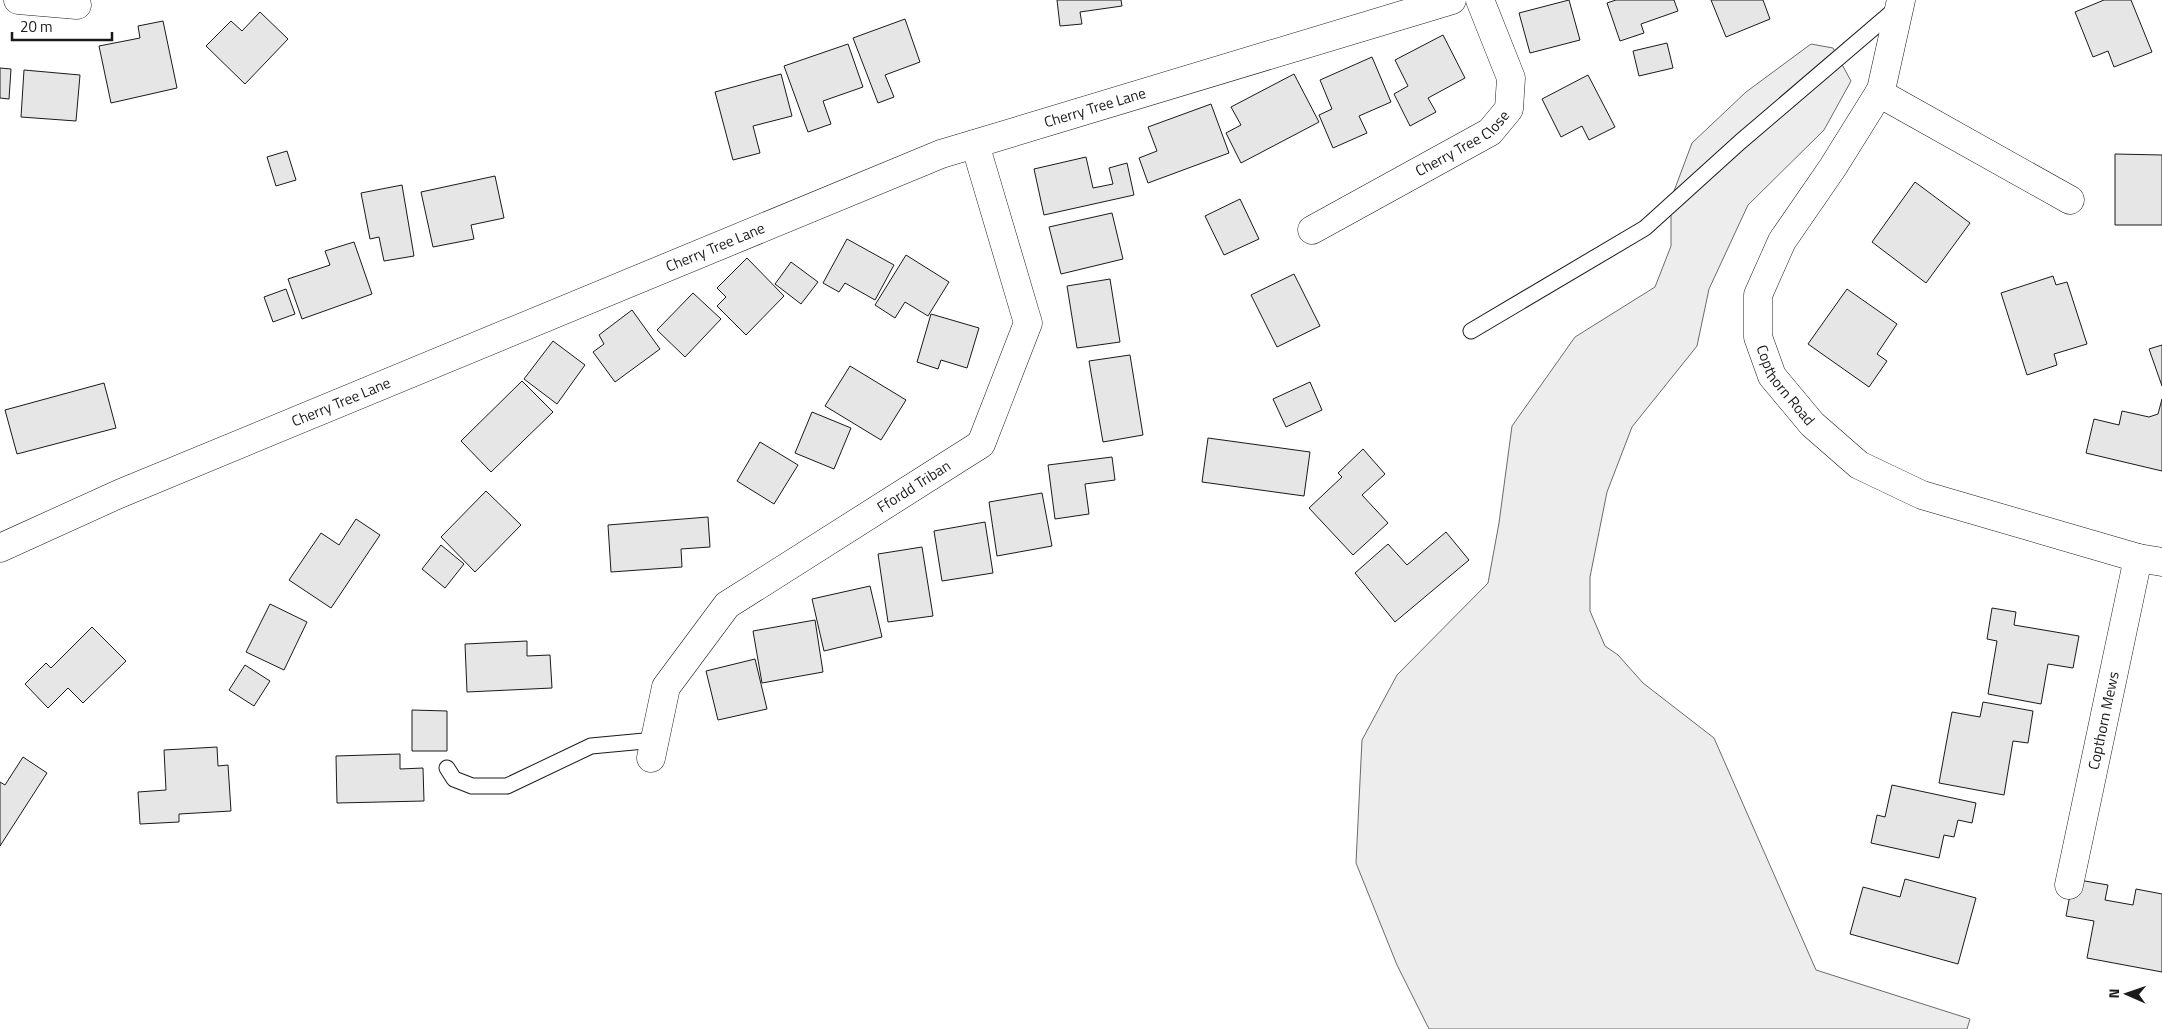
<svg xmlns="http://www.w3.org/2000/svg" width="2162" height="1029" viewBox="0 0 2162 1029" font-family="'Titillium Web',sans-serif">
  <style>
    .built { fill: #ededed; stroke: #6a6a6a }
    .building { fill: #e6e6e6; stroke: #1a1a1a }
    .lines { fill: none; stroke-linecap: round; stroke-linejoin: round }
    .service-casing { stroke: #1a1a1a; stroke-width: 17 }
    .minor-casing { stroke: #1a1a1a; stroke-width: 29 }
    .service { stroke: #fff; stroke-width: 15 }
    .minor { stroke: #fff; stroke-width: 28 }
    .labels { text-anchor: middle; stroke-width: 4; stroke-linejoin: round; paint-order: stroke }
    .street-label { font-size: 15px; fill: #1a1a1a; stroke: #fff }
  </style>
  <rect width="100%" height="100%" fill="#fff"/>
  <!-- built -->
  <path class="built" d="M 1811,44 L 1833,48 L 1851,81 L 1824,130 L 1748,205 L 1709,289 L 1697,346 L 1632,427 L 1607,492 L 1590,577 L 1590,611 L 1605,646 L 1618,655 L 1643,683 L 1714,738 L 1816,970 L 1970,1019 L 1967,1029 L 1429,1029 L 1397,965 L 1356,863 L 1362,740 L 1397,675 L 1488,583 L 1499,523 L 1512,426 L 1575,337 L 1655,287 L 1671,246 L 1671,199 L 1692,143 L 1746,92 Z"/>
  <!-- building -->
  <path class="building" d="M 1057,0 L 1121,0 L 1122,6 L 1080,12 L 1082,24 L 1060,26 Z
    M 1569,0 L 1580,40 L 1530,53 L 1519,13 Z
    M 1616,0 L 1674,0 L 1678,11 L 1641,24 L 1644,33 L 1620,41 L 1607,3 Z
    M 1711,0 L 1763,0 L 1770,19 L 1726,37 Z
    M 2104,0 L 2131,0 L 2152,52 L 2114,67 L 2108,51 L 2093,57 L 2075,12 Z
    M 260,12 L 288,39 L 245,84 L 206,46 L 231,21 L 242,31 Z
    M 905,19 L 920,62 L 885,75 L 894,97 L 878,103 L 853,38 Z
    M 163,21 L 177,88 L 111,103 L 99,46 L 140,38 L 138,26 Z
    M 1443,35 L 1465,78 L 1428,98 L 1436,112 L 1410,126 L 1394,94 L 1408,86 L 1395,60 Z
    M 1667,43 L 1673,68 L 1639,76 L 1633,51 Z
    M 848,44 L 863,87 L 823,101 L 831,124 L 808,132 L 784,66 Z
    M 1372,57 L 1391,102 L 1359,116 L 1367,133 L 1333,148 L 1319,115 L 1332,109 L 1320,80 Z
    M 0,68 L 11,69 L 9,99 L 0,98 Z
    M 24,70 L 80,75 L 76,121 L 21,117 Z
    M 781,74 L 792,116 L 753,126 L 760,153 L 733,160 L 715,92 Z
    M 1294,74 L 1319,122 L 1241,163 L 1226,133 L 1241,125 L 1231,107 Z
    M 1588,75 L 1615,127 L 1589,140 L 1582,126 L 1561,137 L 1542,99 Z
    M 1211,104 L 1229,153 L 1148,183 L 1139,158 L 1157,151 L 1148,127 Z
    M 287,151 L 296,180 L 276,186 L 267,157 Z
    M 2115,154 L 2162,155 L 2162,225 L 2115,225 Z
    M 1086,157 L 1093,188 L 1113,184 L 1109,168 L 1127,163 L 1134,195 L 1044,215 L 1034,169 Z
    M 495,176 L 504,218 L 471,225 L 474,239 L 433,247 L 421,192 Z
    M 1915,182 L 1970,223 L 1926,283 L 1872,242 Z
    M 402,185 L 414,256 L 384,261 L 379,237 L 370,239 L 361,193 Z
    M 1240,199 L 1259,239 L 1224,255 L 1205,216 Z
    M 1112,213 L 1123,259 L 1061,274 L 1049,227 Z
    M 847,239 L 894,265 L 875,300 L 845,283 L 839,292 L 823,283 Z
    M 354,242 L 372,294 L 302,319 L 288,279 L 330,265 L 325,251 Z
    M 906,255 L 949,282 L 928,316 L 905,302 L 895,318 L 875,305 Z
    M 747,258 L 784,296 L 746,335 L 717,306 L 726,297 L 717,288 Z
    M 791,262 L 818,282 L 801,304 L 775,284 Z
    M 1294,274 L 1320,326 L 1277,347 L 1251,295 Z
    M 2053,276 L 2056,285 L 2067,282 L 2087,344 L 2054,354 L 2057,365 L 2027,375 L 2001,293 Z
    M 1110,279 L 1120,342 L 1077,348 L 1067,286 Z
    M 286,289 L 295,314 L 273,322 L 264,297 Z
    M 1847,289 L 1897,324 L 1877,354 L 1887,361 L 1869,387 L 1808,344 Z
    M 693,293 L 721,319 L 685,357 L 657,330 Z
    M 632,310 L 660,349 L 615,382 L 593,352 L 604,344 L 599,335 Z
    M 931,314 L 979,328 L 967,368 L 941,360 L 938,369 L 917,362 Z
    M 553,341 L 585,365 L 557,404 L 524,379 Z
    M 2162,345 L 2162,386 L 2149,349 Z
    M 1130,355 L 1143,435 L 1103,442 L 1089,361 Z
    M 850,366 L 906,400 L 881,440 L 825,406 Z
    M 522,381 L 553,412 L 491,472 L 461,441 Z
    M 1310,382 L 1322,410 L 1286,427 L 1273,399 Z
    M 104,383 L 116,428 L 17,454 L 5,410 Z
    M 2162,399 L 2162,471 L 2086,453 L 2094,419 L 2119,425 L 2122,411 L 2149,417 L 2158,414 Z
    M 812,412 L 851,428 L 834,469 L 795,453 Z
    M 1208,438 L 1310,452 L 1304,496 L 1202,482 Z
    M 760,442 L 798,465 L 774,504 L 737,481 Z
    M 1363,449 L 1385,474 L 1362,495 L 1388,523 L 1353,555 L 1309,508 L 1342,477 L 1338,473 Z
    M 1112,457 L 1115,480 L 1085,484 L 1089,514 L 1055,519 L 1048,465 Z
    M 486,491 L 521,525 L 475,572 L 441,537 Z
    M 1042,493 L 1052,546 L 997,556 L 989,502 Z
    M 708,517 L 710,547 L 681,549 L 682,567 L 611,572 L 608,525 Z
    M 356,519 L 380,535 L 331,608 L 289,580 L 321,533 L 339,545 Z
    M 985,522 L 993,573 L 942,581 L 934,531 Z
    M 1446,532 L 1469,560 L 1395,622 L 1355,573 L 1388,544 L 1407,565 Z
    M 441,545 L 464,564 L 445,588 L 422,569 Z
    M 922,547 L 933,616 L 888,622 L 878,554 Z
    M 870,586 L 882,637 L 824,651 L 812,599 Z
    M 270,604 L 307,622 L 284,670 L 246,652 Z
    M 1992,608 L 2016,612 L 2014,625 L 2079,636 L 2073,668 L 2048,664 L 2041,704 L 1988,694 L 1997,641 L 1987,639 Z
    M 815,620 L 823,672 L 762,683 L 753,631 Z
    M 92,627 L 126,661 L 83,703 L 68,688 L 48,708 L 25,684 L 46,663 L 51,668 Z
    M 527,641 L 527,656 L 550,655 L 552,688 L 467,692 L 465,644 Z
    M 755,659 L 767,709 L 718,720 L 706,671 Z
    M 245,665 L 270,681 L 254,706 L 229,690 Z
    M 1983,702 L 2033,711 L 2028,743 L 2013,741 L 2004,795 L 1939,783 L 1952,712 L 1980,717 Z
    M 412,710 L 447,711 L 447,751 L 412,751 Z
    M 217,747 L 218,766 L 228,765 L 231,811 L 179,814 L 179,822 L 140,824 L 138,792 L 166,790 L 164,750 Z
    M 400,754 L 400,769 L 423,768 L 424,801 L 337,803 L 336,756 Z
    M 23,757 L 47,773 L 0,846 L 0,782 L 5,785 Z
    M 1892,785 L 1976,803 L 1972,823 L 1958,820 L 1954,837 L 1944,835 L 1939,858 L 1871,843 L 1877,815 L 1885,817 Z
    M 1905,879 L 1976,898 L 1958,964 L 1850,934 L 1863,887 L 1900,897 Z
    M 2073,879 L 2108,885 L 2105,900 L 2133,905 L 2136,889 L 2162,894 L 2162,972 L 2087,958 L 2094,921 L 2066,916 Z"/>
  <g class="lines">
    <!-- service casing -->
    <g class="service-casing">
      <path id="service" d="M 1471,331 L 1645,228 L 1740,142 L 1898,7
        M 447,768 L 454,779 L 472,786 L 507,786 L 591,746 L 655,740"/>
    </g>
    <!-- minor casing -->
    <g class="minor-casing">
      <g id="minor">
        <path d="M 18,0 L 77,5"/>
        <path id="s1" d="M 1901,0 L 1881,90 L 1833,167 L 1782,241 L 1758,295 L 1758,337 L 1772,376 L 1812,424 L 1859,465 L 1922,495 L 2138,558 L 2162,562"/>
        <path d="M 1879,93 L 2070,200"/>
        <path id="s2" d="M 1312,230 L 1490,132 L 1509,109 L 1511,78 L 1480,0"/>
        <path id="s3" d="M 0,548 L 119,494 L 941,154 L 1452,0"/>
        <path id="s4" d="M 651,758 L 666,687 L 727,605 L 981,444 L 1028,323 L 975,144"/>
        <path id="s5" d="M 2069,885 L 2138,558"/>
      </g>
    </g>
    <!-- service -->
    <use href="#service" class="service"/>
    <!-- minor -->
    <use href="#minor" class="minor"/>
  </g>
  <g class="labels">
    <!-- street labels -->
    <g class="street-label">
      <text dy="5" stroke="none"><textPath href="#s3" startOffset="1181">Cherry Tree Lane</textPath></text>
      <text dy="5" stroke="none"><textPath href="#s2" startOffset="174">Cherry Tree Close</textPath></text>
      <text dy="5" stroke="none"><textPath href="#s3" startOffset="776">Cherry Tree Lane</textPath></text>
      <text dy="5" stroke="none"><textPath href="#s1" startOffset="430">Copthorn Road</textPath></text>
      <text dy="5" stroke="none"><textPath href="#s3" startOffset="371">Cherry Tree Lane</textPath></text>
      <text dy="5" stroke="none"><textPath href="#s4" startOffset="396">Ffordd Triban</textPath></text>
      <text dy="5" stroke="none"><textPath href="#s5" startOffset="168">Copthorn Mews</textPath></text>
    </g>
  </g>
  <!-- north arrow -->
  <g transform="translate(2127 994) rotate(272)" stroke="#ffffff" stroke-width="4" paint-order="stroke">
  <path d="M0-4L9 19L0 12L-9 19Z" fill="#1a1a1a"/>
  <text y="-8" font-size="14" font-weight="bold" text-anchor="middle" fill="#1a1a1a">N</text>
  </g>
  <!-- scale -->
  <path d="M12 32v8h100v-8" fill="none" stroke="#1a1a1a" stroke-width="2.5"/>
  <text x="20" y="32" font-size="15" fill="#1a1a1a" stroke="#ffffff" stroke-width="4" paint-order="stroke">20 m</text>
</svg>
